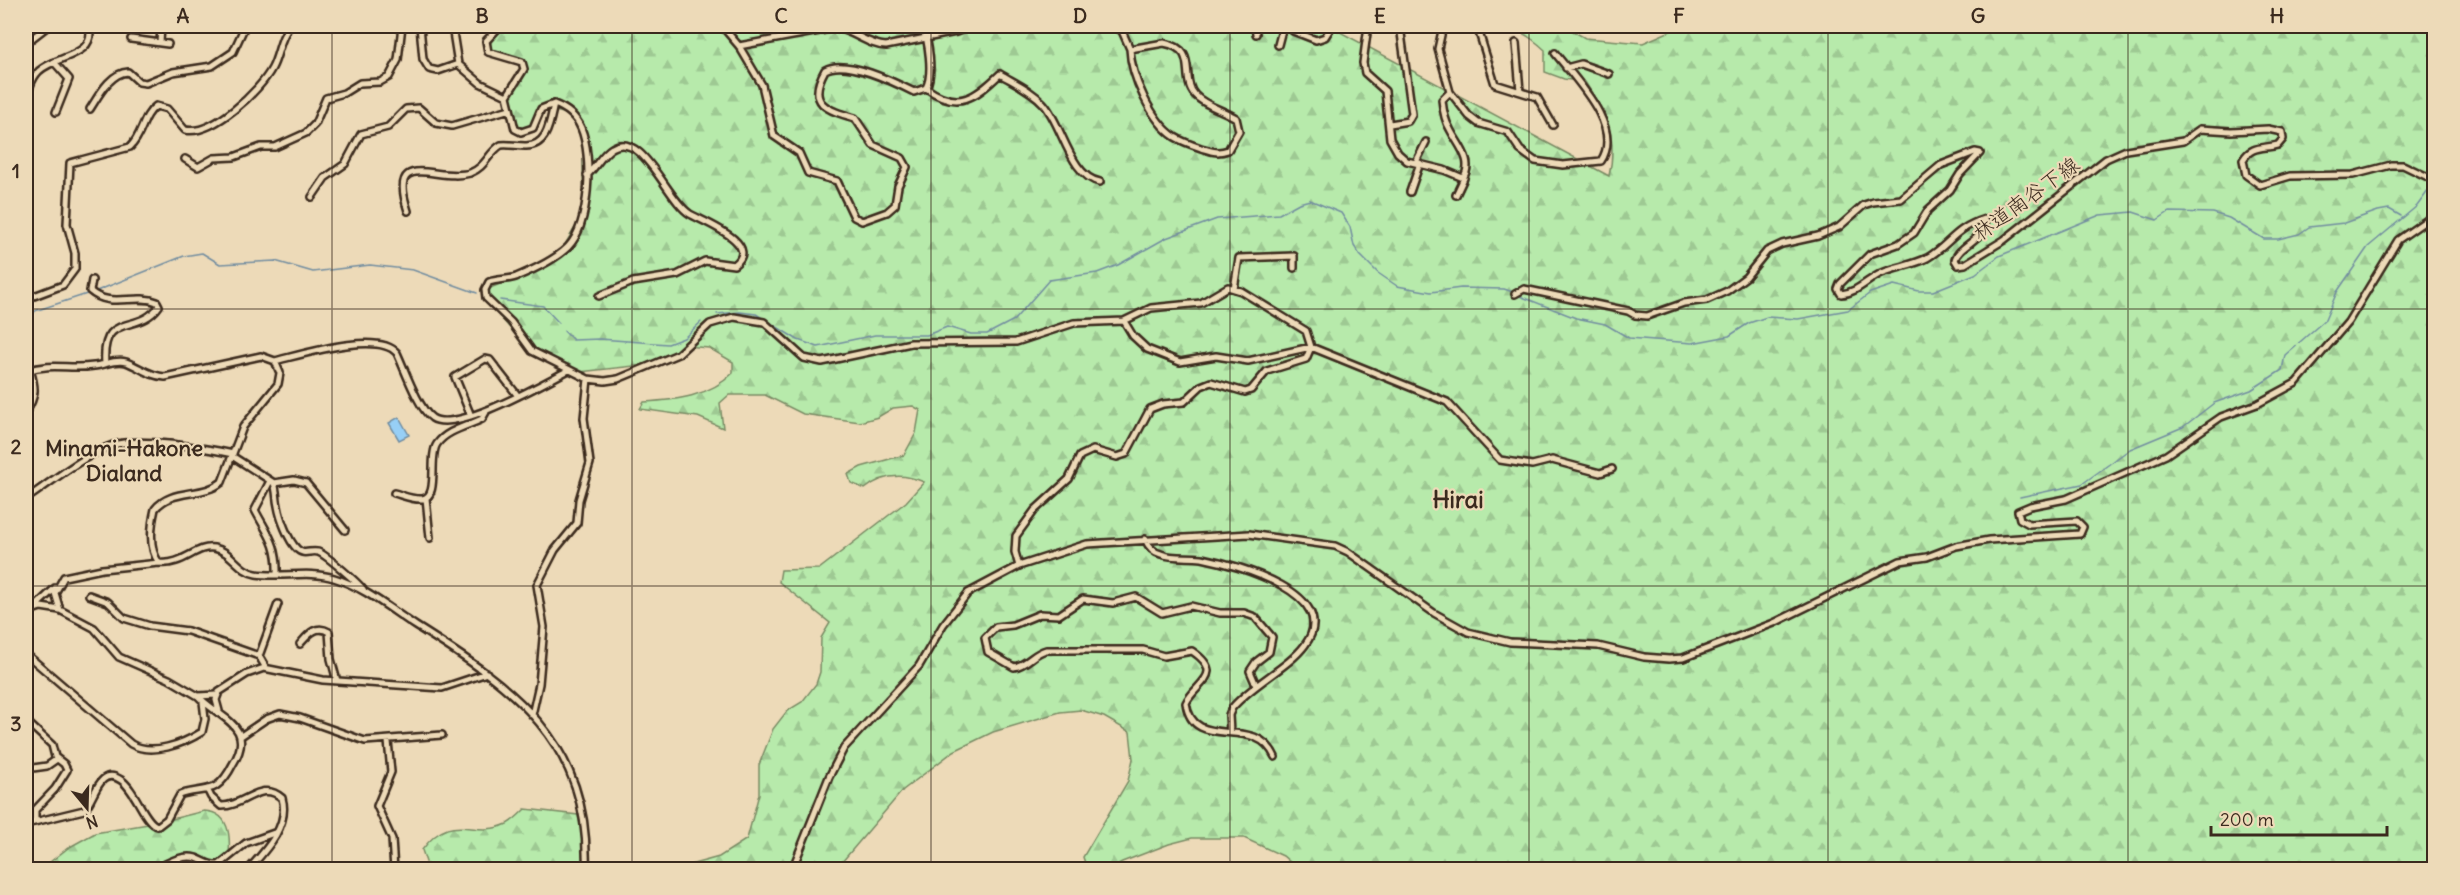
<svg xmlns="http://www.w3.org/2000/svg" width="2460" height="895" viewBox="0 0 2460 895" font-family="Delius,'Klee One',sans-serif">
  <style>
    .forest { fill: url(#forest-firs); stroke: #798a64; stroke-width: 1.5 }
    .water { fill: #97cff6; stroke: #728da0; stroke-width: 1.5 }
    .lines { fill: none; stroke-linecap: round; stroke-linejoin: round }
    .stream { stroke: #728da0; stroke-width: 1.5 }
    .street-casing { stroke: #3b2a1e; stroke-width: 10 }
    .street { stroke: #eddab8; stroke-width: 5 }
    .grid { fill: none; stroke: #3b2a1e; stroke-width: 1.5; stroke-opacity: 0.55 }
    .labels { text-anchor: middle; stroke-width: 4.5; stroke-linejoin: round; paint-order: stroke }
    .street-label { font-size: 21px; fill: #3b2a1e; stroke: #eddab8 }
    .neighbourhood-label { font-size: 22px; font-weight: bold; fill: #3b2a1e; stroke: #eddab8 }
    .quarter-label { font-size: 24px; font-weight: bold; fill: #3b2a1e; stroke: #eddab8 }
    .neatline { fill: none; stroke: #3b2a1e; stroke-width: 2 }
    .grid-label { font-size: 20px; text-anchor: middle; font-weight: bold; fill: #3b2a1e }
  </style>
  <defs>
    <pattern id="forest-firs" width="22" height="20" patternUnits="userSpaceOnUse" patternTransform="scale(1.5)"><rect width="22" height="20" fill="#b7eaab"/><path d="M5 1l3.5 6h-7zM16 11l3.5 6h-7z" fill="#9ec993"/></pattern>
  </defs>
  <rect width="100%" height="100%" fill="#eddab8"/>
  <filter id="ink" filterUnits="userSpaceOnUse"><feTurbulence type="fractalNoise" baseFrequency=".0167" numOctaves="2"/><feDisplacementMap in="SourceGraphic" scale="12" xChannelSelector="R" yChannelSelector="G"/><feConvolveMatrix kernelMatrix="1 2 1 2 8 2 1 2 1" color-interpolation-filters="sRGB"/></filter>
  <g filter="url(#ink)">
    <!-- forest -->
    <path class="forest" d="M 496,26 L 1329,26 L 1609,176 C 1618,136 1607,116 1585,82 L 1564,79 L 1545,72 L 1545,50 C 1530,36 1512,23 1492,32 L 1484,26 L 1564,26 L 1585,38 L 1643,43 L 1682,26 L 2434,26 L 2434,869 L 1299,870 L 1283,856 L 1244,838 L 1192,838 L 1169,844 L 1122,862 L 1109,869 L 1087,869 L 1083,857 L 1128,781 L 1133,759 L 1130,732 L 1104,717 L 1081,710 L 1060,712 L 993,732 L 954,751 L 903,790 L 836,869 L 686,869 L 690,865 L 719,857 L 747,839 L 759,794 L 759,765 L 773,729 L 787,711 L 802,702 L 816,684 L 820,672 L 821,638 L 830,623 L 779,582 L 781,570 L 819,569 L 906,502 L 924,482 C 903,473 883,474 865,489 L 851,483 L 848,474 L 861,467 L 904,455 L 916,433 L 920,410 L 913,406 L 893,408 L 878,417 L 860,422 L 803,414 L 765,395 L 729,395 L 720,403 L 723,428 L 698,417 L 640,409 L 644,402 C 676,400 709,397 733,373 L 733,362 L 709,348 L 686,346 L 653,364 L 579,372 L 529,350 L 488,303 L 488,289 L 555,261 L 588,206 C 586,196 583,186 583,177 C 582,137 595,114 541,109 L 533,128 L 521,132 L 507,94 L 520,68 L 514,58 L 488,52 Z
      M 525,809 L 578,815 L 586,856 L 595,869 L 428,868 L 422,850 C 453,808 472,840 507,824 C 513,821 520,814 525,809 Z
      M 204,811 C 235,812 230,848 228,869 L 40,870 L 68,848 L 95,833 L 160,822 Z"/>
    <!-- water -->
    <path class="water" d="M 399,417 L 409,435 L 399,440 L 389,423 Z"/>
    <g class="lines">
      <!-- stream -->
      <path class="stream" d="M 94,292 L 184,256 L 202,253 L 220,264 L 275,261 L 313,272 L 370,265 L 413,270 L 477,293
        M 1517,295 L 1576,318 L 1605,324 L 1629,338 L 1692,343 L 1729,336 L 1749,323 L 1767,317 L 1798,319 L 1848,310 L 1870,293 L 1894,285 L 1919,291 L 1933,291 L 1975,274 L 1999,256 L 2100,215 L 2133,212 L 2157,220 L 2169,212 L 2213,213 L 2229,218 L 2264,239 L 2278,239 L 2299,234 L 2309,227 L 2344,223 L 2378,211 L 2389,209 L 2401,216
        M 500,300 L 543,306 L 559,323
        M 717,314 L 740,312 L 756,314 L 798,340 L 818,347 L 875,335 L 927,335 L 947,327 L 971,334 L 987,334 L 1014,320 L 1049,280 L 1097,273 L 1118,265 L 1166,238 L 1217,219 L 1279,214 L 1299,203 L 1310,200 L 1341,213 L 1350,227 L 1354,246 L 1360,255 L 1378,273 L 1397,286 L 1431,292 L 1461,288 L 1504,289 L 1513,292
        M 26,325 L 35,311 L 90,293
        M 564,331 L 573,340 L 600,339 L 668,344 L 684,338 L 701,322
        M 2020,497 L 2082,484 L 2130,449 L 2183,427 L 2214,403 L 2251,390 L 2282,370 L 2285,355 L 2325,320 L 2337,292 L 2368,247 L 2417,206 L 2434,183"/>
      <!-- street casing -->
      <g class="street-casing">
        <path id="street" d="M 420,26 L 423,59 L 429,69 L 438,71 L 458,64
          M 452,26 L 458,64 L 480,83 L 507,96 L 515,129 L 521,132 L 533,128 L 541,109 L 554,104 C 565,108 576,116 581,128 C 593,156 590,225 568,247 C 555,260 533,270 516,277 C 507,280 498,279 489,282 L 485,290 L 486,298 L 511,322 L 532,351 L 588,379 L 605,381 L 618,379 L 678,354 L 710,324 L 734,317 L 764,322 L 804,358 L 822,362 L 911,343 L 1016,342 L 1074,323 L 1124,321 L 1151,308 L 1201,303 L 1228,287 L 1241,291 L 1306,331 L 1311,347 L 1306,359 L 1267,371 L 1251,390 L 1245,392 L 1211,382 L 1201,386 L 1184,402 L 1163,404 L 1150,409 L 1126,454 L 1117,457 L 1093,450 L 1080,456 L 1069,479 L 1035,510 L 1016,536 L 1015,552 L 1019,566
          M 500,26 L 486,41 L 488,52 L 522,62 L 524,69 L 507,96
          M 673,26 L 679,26
          M 722,26 L 739,46 L 762,85 L 774,136 L 799,153 L 808,173 L 837,181 L 854,217 L 862,221 L 887,212 L 895,205 L 898,186 L 907,167 L 902,158 L 873,145 L 855,118 C 827,110 806,104 825,70 C 846,58 894,82 914,92 L 926,88 C 934,73 928,41 923,26
          M 1113,26 L 1122,31 L 1130,49
          M 1246,26 L 1249,26
          M 1255,26 L 1256,34
          M 1287,26 L 1293,31 L 1316,40 L 1325,37 L 1332,26
          M 1368,26 L 1363,63 L 1365,73 L 1385,91 L 1390,139 L 1398,153 L 1407,161 L 1444,170 L 1463,178 C 1475,161 1457,144 1450,129 C 1445,121 1443,110 1442,100 L 1450,92 L 1469,116 L 1478,123 L 1508,132 L 1520,150 L 1535,161 L 1563,165 L 1601,161 C 1624,127 1575,79 1555,53
          M 1443,26 L 1438,49 L 1450,92
          M 1477,26 L 1495,84 L 1537,97 L 1553,125
          M 131,39 L 168,44
          M 26,43 L 48,26
          M 160,43 L 161,26
          M 1164,43 C 1200,50 1179,77 1195,95 C 1205,106 1223,110 1236,118 L 1239,131 L 1228,150 C 1217,154 1211,151 1201,148 C 1192,145 1183,142 1175,137 C 1151,121 1131,76 1130,49 Z
          M 1516,43 L 1520,91
          M 1278,45 L 1283,26
          M 739,46 L 836,28 C 854,31 867,45 886,46 L 956,32 L 973,26
          M 54,62 L 69,79 L 56,112
          M 1566,68 L 1581,64 L 1609,74
          M 926,88 C 958,111 975,98 1000,74 C 1015,83 1031,90 1043,103 C 1062,123 1070,177 1100,182
          M 26,105 C 28,93 30,80 39,71 C 56,55 97,57 89,26
          M 90,109 C 99,95 110,73 128,72 L 139,82 L 146,83 L 173,72 L 212,66 L 233,52 L 245,26
          M 1390,124 L 1408,121 L 1412,114 L 1400,26
          M 185,159 L 198,167 L 214,158 L 234,157 L 261,147 L 275,147 L 306,133 L 315,124 L 326,98 L 344,93 L 360,83 L 380,82 L 389,77 L 398,60 L 402,26
          M 1416,162 L 1426,142
          M 587,175 C 596,167 602,154 612,148 C 642,129 667,200 690,214 C 704,222 763,244 734,265 L 705,261 L 677,275 L 633,282 L 599,296
          M 1410,192 L 1420,163
          M 1456,195 L 1464,178
          M 312,197 L 325,178 L 345,164 L 361,134 L 388,127 L 406,109 L 419,108 L 436,123 L 452,126 L 510,109
          M 408,211 C 387,147 438,183 470,173 C 486,167 488,153 501,145 C 509,144 516,146 525,146 C 548,147 550,121 554,104
          M 92,280 L 90,291 C 110,309 135,293 157,302 L 159,306 C 138,336 101,310 105,364
          M 1234,289 L 1239,258 L 1294,256 L 1294,268
          M 1515,294 L 1524,289 L 1628,311 L 1635,315 L 1647,316 L 1684,303 L 1707,300 L 1727,291 L 1746,277 L 1767,251 L 1782,244 L 1818,236 L 1839,227 L 1864,205 L 1873,202 L 1901,199 L 1941,165 L 1975,152 L 1980,153 L 1960,174 L 1950,190 L 1928,210 L 1914,233 L 1898,244 L 1870,254 L 1840,284 L 1838,289 L 1841,294 C 1857,293 1868,279 1882,273 C 1896,267 1914,265 1927,258 C 1951,244 1953,229 1985,219 C 1989,238 1959,244 1955,260 L 1958,265 L 1965,264 L 2004,240 L 2106,159 L 2126,150 L 2183,141 L 2200,129 L 2231,131 L 2268,129 L 2282,132 L 2283,139 L 2278,145 C 2264,149 2251,145 2243,160 L 2246,175 L 2260,185 L 2290,176 L 2353,175 L 2391,165 L 2403,165 L 2434,180
          M 26,299 L 63,285 L 75,269 L 75,253 L 67,224 L 70,163 L 130,147 C 143,135 142,116 156,106 L 167,109 L 185,130 C 212,136 260,91 272,68 C 279,55 280,36 290,26
          M 1124,321 L 1133,336 L 1147,349 L 1180,362 L 1216,356 L 1248,361 L 1311,347 L 1447,402 L 1500,460 L 1532,465 L 1552,460 L 1600,473 L 1612,469
          M 275,361 C 300,355 378,330 397,353 C 405,370 418,408 432,418 C 456,434 545,382 569,370
          M 26,371 C 54,362 68,370 94,366 C 105,365 115,359 126,362 C 140,367 149,376 165,377 L 261,356 L 275,361 L 280,373 L 278,384 L 243,427 L 222,482 C 202,498 171,488 155,509 C 151,526 148,548 159,563 C 183,566 196,545 214,548 C 232,551 238,571 256,574 C 282,578 309,570 334,578 C 364,587 390,609 416,626 C 513,687 591,742 586,870
          M 26,412 C 36,396 36,388 30,370
          M 471,416 L 455,377 L 485,359 L 490,360 L 518,396
          M 232,456 L 274,483 L 294,480 L 306,483 L 345,530
          M 270,481 L 255,510 C 268,535 278,544 277,574
          M 274,483 C 277,491 276,498 278,506 C 280,518 288,540 297,549 C 304,556 310,550 318,552 C 325,554 361,585 364,591
          M 394,493 C 402,495 413,500 422,499 C 440,498 428,457 437,444 C 447,430 468,426 482,419 L 486,412
          M 426,498 L 430,538
          M 26,499 C 53,481 82,456 113,445 C 138,437 206,448 233,454
          M 1145,539 C 1148,546 1152,552 1161,554 C 1173,559 1188,556 1202,558 C 1237,565 1343,594 1305,645 C 1289,667 1252,684 1232,708 L 1229,715 L 1230,732
          M 89,595 L 108,602 L 124,618 L 150,626 L 188,631 L 259,656 L 266,668
          M 36,606 L 55,588
          M 60,610 L 55,593 L 64,577 L 102,569 L 159,563
          M 26,612 L 41,607 L 60,610 L 94,628 L 119,657 L 169,679 L 198,696 L 216,695
          M 300,644 C 308,635 316,624 329,632 L 331,659 L 337,681
          M 26,654 L 131,744 C 152,756 183,744 202,732 L 205,719 L 203,702
          M 259,656 L 278,604
          M 1256,685 L 1250,671 L 1256,662 L 1269,652 L 1272,637 L 1255,617 L 1244,613 L 1220,613 L 1191,606 L 1162,613 L 1136,597 L 1113,603 L 1083,599 L 1059,615 L 1040,614 L 1013,625 L 996,627 L 985,638 L 988,652 L 1014,667 C 1028,665 1033,653 1046,650 L 1143,650 L 1164,656 L 1192,651 C 1227,675 1195,683 1186,703 C 1193,754 1255,712 1275,757
          M 219,711 L 216,700 L 219,692 L 247,674 L 264,668 L 323,680 L 442,688 L 487,673
          M 532,715 L 539,684 L 544,627 L 537,585 L 555,550 L 577,523 L 579,500 L 590,463 L 584,418 L 588,379
          M 26,721 L 52,745 L 55,757 L 64,764 L 67,770 L 55,789 L 35,810 L 35,822
          M 241,736 L 266,719 L 280,714 L 300,718 L 365,741 L 442,735
          M 388,741 L 391,772 L 377,806 L 392,839 L 394,870
          M 26,769 L 47,766 L 57,759
          M 207,789 L 211,797 L 221,806 C 244,807 261,779 282,798 C 290,826 265,851 248,870
          M 26,824 L 84,810 C 95,799 99,765 121,780 C 136,790 145,824 158,826 L 167,819 L 180,795 C 192,790 205,792 216,786 C 224,781 229,772 233,764 C 257,725 219,719 198,696
          M 47,870 L 54,870
          M 112,870 L 129,870
          M 153,870 C 166,864 181,854 196,858 C 205,861 209,866 219,865 L 246,843 L 277,832
          M 792,870 L 829,777 L 844,748 L 919,666 L 943,625 L 968,593 L 1019,566 L 1087,544 L 1249,534 L 1335,546 L 1348,552 L 1434,613 L 1468,632 L 1510,642 L 1598,646 L 1644,657 L 1669,659 L 1683,658 L 1774,623 L 1900,561 L 1927,557 L 1956,546 L 1989,540 L 2080,534 L 2083,527 L 2077,521 L 2029,524 L 2020,519 L 2018,511 L 2030,506 L 2066,499 L 2166,455 L 2221,417 L 2257,404 L 2296,383 L 2348,322 L 2398,240 L 2434,215"/>
      </g>
      <!-- street -->
      <use href="#street" class="street"/>
    </g>
  </g>
  <!-- grid -->
  <path class="grid" d="M 332,26 L 332,870M 632,26 L 632,870M 931,26 L 931,870M 1230,26 L 1230,870M 1529,26 L 1529,870M 1828,26 L 1828,870M 2128,26 L 2128,870M 26,309 L 2434,309M 26,586 L 2434,586"/>
  <g class="labels">
    <!-- street labels -->
    <g class="street-label">
      <text transform="translate(2026 199) rotate(-36)" y="7">林道南谷下線</text>
    </g>
    <!-- neighbourhood labels -->
    <g class="neighbourhood-label">
      <text x="124" y="456">Minami-Hakone<tspan x="124" dy="25">Dialand</tspan></text>
    </g>
    <!-- quarter labels -->
    <g class="quarter-label">
      <text x="1458" y="508">Hirai</text>
    </g>
  </g>
  <!-- margin -->
  <rect width="2460" height="895" fill="none" stroke="#eddab8" stroke-width="66"/>
  <!-- north arrow -->
  <g transform="translate(87 808) rotate(161)" stroke="#eddab8" stroke-width="4.5" paint-order="stroke">
  <path d="M0-4.5L10 22L0 15L-10 22Z" fill="#3b2a1e"/>
  <text y="-9" font-size="16" font-weight="bold" text-anchor="middle" fill="#3b2a1e">N</text>
  </g>
  <!-- scale -->
  <path d="M2211 826v9h176v-9" fill="none" stroke="#3b2a1e" stroke-width="3"/>
  <text x="2220" y="826" font-size="18" fill="#3b2a1e" stroke="#eddab8" stroke-width="4.5" paint-order="stroke">200 m</text>
  <rect x="33" y="33" width="2394" height="829" class="neatline"/>
  <g class="grid-label">
    <text x="183" y="23">A</text>
    <text x="482" y="23">B</text>
    <text x="781" y="23">C</text>
    <text x="1080" y="23">D</text>
    <text x="1380" y="23">E</text>
    <text x="1679" y="23">F</text>
    <text x="1978" y="23">G</text>
    <text x="2277" y="23">H</text>
    <text x="16" y="178">1</text>
    <text x="16" y="454">2</text>
    <text x="16" y="731">3</text>
  </g>
</svg>
